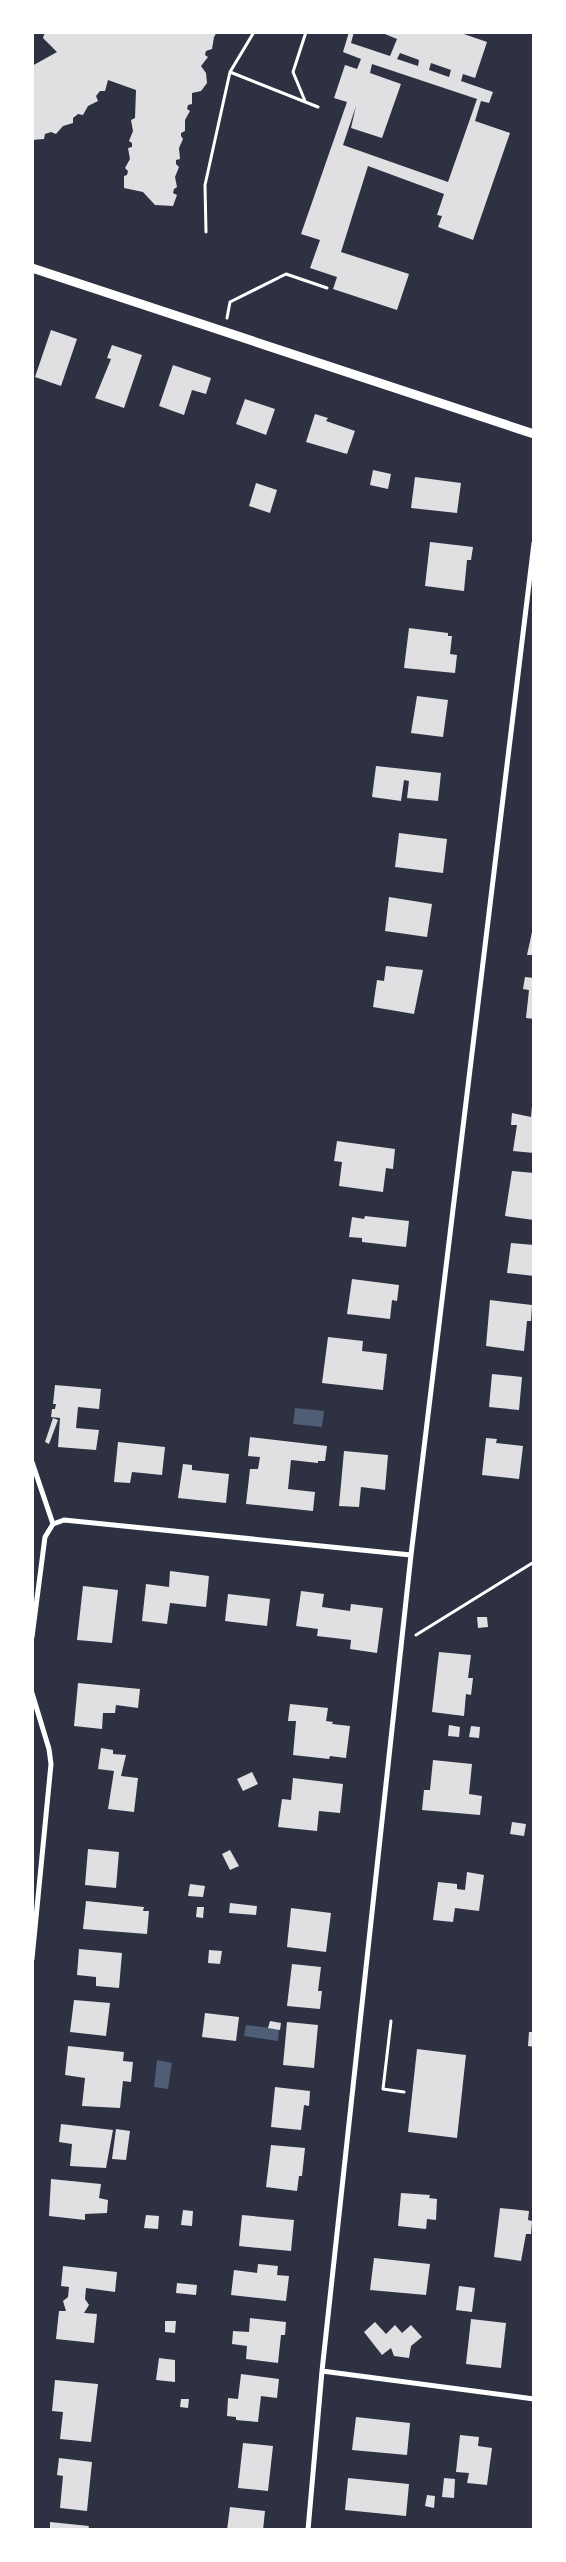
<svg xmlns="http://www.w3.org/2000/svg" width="566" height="2562" viewBox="0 0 566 2562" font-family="Roboto,sans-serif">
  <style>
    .water { fill: #4f5d75 }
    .building { fill: #e0e0e3; fill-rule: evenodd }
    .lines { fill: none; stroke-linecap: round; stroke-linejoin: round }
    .path { stroke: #fff; stroke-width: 3 }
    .minor { stroke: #fff; stroke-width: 5 }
    .tertiary { stroke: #fff; stroke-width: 9 }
  </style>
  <rect width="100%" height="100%" fill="#2d3142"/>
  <!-- water -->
  <path class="water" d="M 295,1408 L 324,1411 L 322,1427 L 293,1424 Z
    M 246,2025 L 279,2029 L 278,2041 L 244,2036 Z
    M 157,2060 L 172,2063 L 168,2089 L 154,2087 Z"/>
  <!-- building -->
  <path class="building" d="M 45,32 L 155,34 L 157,32 L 217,32 L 214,37 L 212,49 L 206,51 L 205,55 L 208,57 L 201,66 L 206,73 L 207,83 L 201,91 L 192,93 L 192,104 L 188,105 L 187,109 L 190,111 L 185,120 L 185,131 L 181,133 L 181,136 L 183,139 L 179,148 L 180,159 L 176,160 L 176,164 L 179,167 L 175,177 L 177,187 L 174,189 L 173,193 L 177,195 L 173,206 L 155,205 L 143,192 L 124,188 L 124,176 L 127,175 L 128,171 L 125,168 L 130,159 L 128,148 L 132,147 L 132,143 L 129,141 L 133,131 L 131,120 L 135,118 L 136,90 L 108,80 L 105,91 L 100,91 L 96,96 L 98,101 L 88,106 L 83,115 L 78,114 L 73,118 L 73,123 L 63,126 L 56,134 L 51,132 L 45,134 L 44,139 L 32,140 L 32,66 L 57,52 L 43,38 Z
    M 349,32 L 354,32 L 351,43 L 390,56 L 397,39 L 380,32 L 458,32 L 487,42 L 475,78 L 463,74 L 461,81 L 493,92 L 489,103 L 481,101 L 475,121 L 510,133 L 473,240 L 438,227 L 442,216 L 437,215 L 444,194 L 368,166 L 341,252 L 409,274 L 397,310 L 333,289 L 337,277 L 310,268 L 320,240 L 301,234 L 347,102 L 334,98 L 345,65 L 357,69 L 361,59 L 343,52 ZM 400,53 L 419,60 L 418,66 L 397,59 ZM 431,63 L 451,70 L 449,77 L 429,70 ZM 372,64 L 477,99 L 448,182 L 343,145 L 356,106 L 351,128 L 382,138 L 401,84 L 370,73 Z
    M 51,330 L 77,339 L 61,386 L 35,377 Z
    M 112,345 L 142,355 L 124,408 L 95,398 L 111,359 L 107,358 Z
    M 173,365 L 211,378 L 206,394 L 192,390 L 184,415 L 159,406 Z
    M 245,399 L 275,409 L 266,435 L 236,424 Z
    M 315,414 L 328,418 L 326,421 L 355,431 L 347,454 L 306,442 Z
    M 373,470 L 391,474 L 388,489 L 370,485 Z
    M 415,477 L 461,483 L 457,513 L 411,508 Z
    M 256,483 L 277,490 L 270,513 L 249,506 Z
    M 430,542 L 473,547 L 471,560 L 467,560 L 464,591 L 425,586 Z
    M 409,628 L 448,633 L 448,636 L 452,636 L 450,654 L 457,655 L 455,673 L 404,668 Z
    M 417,696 L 448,700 L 443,737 L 411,733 Z
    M 376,766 L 441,773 L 438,801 L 407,798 L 409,781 L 404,780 L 401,801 L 372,797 Z
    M 399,833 L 447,839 L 443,873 L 395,867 Z
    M 389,897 L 432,904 L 427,937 L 385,931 Z
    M 532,932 L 534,932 L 534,955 L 527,955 Z
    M 386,966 L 423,970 L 414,1014 L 373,1007 L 377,980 L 384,981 Z
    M 525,977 L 534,978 L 534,1019 L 526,1018 L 529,990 L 523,989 Z
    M 532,1106 L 534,1153 L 513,1151 L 517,1125 L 511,1125 L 512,1113 L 531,1117 Z
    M 337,1141 L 395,1149 L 393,1169 L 386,1168 L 383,1192 L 339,1186 L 342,1162 L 334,1161 Z
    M 512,1171 L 534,1173 L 534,1220 L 505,1216 Z
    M 365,1216 L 409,1221 L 406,1247 L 362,1242 L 362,1238 L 349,1237 L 352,1217 L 364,1219 Z
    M 511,1243 L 534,1245 L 534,1276 L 507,1273 Z
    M 352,1279 L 399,1285 L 397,1301 L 392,1300 L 390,1319 L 347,1314 Z
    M 490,1300 L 532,1305 L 531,1321 L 527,1321 L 524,1351 L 486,1346 Z
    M 328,1337 L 363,1341 L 362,1351 L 387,1354 L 383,1390 L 322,1383 Z
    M 492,1374 L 522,1377 L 519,1410 L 489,1407 Z
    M 55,1385 L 101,1389 L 99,1409 L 78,1407 L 76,1428 L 99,1430 L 96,1450 L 58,1447 L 60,1418 L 51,1417 L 52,1409 L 55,1409 L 56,1404 L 53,1404 Z
    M 53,1418 L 58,1420 L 49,1444 L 45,1442 Z
    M 250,1437 L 327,1446 L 325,1461 L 318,1461 L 318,1463 L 291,1460 L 288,1489 L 315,1492 L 313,1511 L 246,1504 L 250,1469 L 258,1469 L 260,1457 L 248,1456 Z
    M 486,1438 L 497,1439 L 496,1443 L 523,1446 L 519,1479 L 482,1475 Z
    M 118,1442 L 165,1447 L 162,1475 L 132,1472 L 130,1483 L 114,1482 Z
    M 344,1451 L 388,1455 L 385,1490 L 361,1487 L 359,1507 L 339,1506 Z
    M 183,1464 L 192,1465 L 192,1470 L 229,1474 L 226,1503 L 178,1498 Z
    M 170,1571 L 209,1576 L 206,1607 L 170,1603 L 167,1624 L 142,1621 L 146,1584 L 169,1587 Z
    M 83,1586 L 118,1590 L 112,1643 L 77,1640 Z
    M 301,1591 L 324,1594 L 322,1607 L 350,1611 L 351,1604 L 383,1608 L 377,1653 L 350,1649 L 351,1640 L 317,1636 L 318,1629 L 296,1626 Z
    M 228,1594 L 270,1599 L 267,1626 L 225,1621 Z
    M 477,1617 L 487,1617 L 488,1627 L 478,1628 Z
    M 439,1652 L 471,1655 L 468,1678 L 473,1678 L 471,1695 L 466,1694 L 464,1716 L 432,1712 Z
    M 78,1683 L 140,1689 L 138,1708 L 116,1705 L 115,1713 L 103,1713 L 102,1729 L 74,1726 Z
    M 290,1704 L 328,1708 L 326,1721 L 333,1722 L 332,1724 L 350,1726 L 346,1758 L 330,1756 L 329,1759 L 293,1755 L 296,1721 L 288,1721 Z
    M 449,1725 L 460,1727 L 459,1737 L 448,1736 Z
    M 471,1726 L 480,1727 L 479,1738 L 469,1737 Z
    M 101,1748 L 113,1750 L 113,1754 L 126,1755 L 121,1776 L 138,1778 L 134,1812 L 108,1809 L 114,1771 L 98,1769 Z
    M 433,1760 L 472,1764 L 469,1794 L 482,1796 L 480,1815 L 422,1810 L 424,1790 L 430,1790 Z
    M 252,1772 L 258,1784 L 243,1791 L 237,1779 Z
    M 293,1778 L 343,1784 L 340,1813 L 319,1811 L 317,1831 L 278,1827 L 282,1799 L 291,1800 Z
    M 512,1822 L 526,1824 L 524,1836 L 510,1834 Z
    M 88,1849 L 119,1852 L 116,1888 L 85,1885 Z
    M 230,1850 L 239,1866 L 230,1870 L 222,1854 Z
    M 467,1872 L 484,1875 L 479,1911 L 455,1908 L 453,1922 L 433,1920 L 438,1882 L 457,1884 L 457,1889 L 465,1890 Z
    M 190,1884 L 205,1886 L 203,1897 L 188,1896 Z
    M 86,1901 L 144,1907 L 143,1911 L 149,1911 L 147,1934 L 83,1929 Z
    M 230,1903 L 257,1906 L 256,1915 L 229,1913 Z
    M 197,1907 L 204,1907 L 203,1918 L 196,1917 Z
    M 291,1908 L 331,1913 L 326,1952 L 287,1947 Z
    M 79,1949 L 122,1953 L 119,1988 L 96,1986 L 96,1977 L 77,1975 Z
    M 209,1950 L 222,1951 L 220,1964 L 208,1963 Z
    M 292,1964 L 321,1967 L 318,1991 L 322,1991 L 320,2009 L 287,2006 Z
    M 74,2000 L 110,2003 L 106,2036 L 70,2032 Z
    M 205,2013 L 239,2017 L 236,2041 L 202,2037 Z
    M 270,2021 L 281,2023 L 280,2030 L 268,2028 Z
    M 287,2022 L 318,2025 L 314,2068 L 283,2065 Z
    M 529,2032 L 534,2032 L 534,2047 L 528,2046 Z
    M 68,2046 L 124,2052 L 123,2061 L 133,2062 L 131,2082 L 123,2081 L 120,2108 L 82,2106 L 85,2078 L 65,2075 Z
    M 417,2049 L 466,2055 L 457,2138 L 408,2132 Z
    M 275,2087 L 310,2091 L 309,2106 L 304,2105 L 301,2130 L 271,2127 Z
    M 61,2124 L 113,2130 L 106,2168 L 70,2166 L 72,2144 L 59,2142 Z
    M 116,2129 L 130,2131 L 126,2160 L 112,2159 Z
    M 271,2145 L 305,2148 L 302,2176 L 299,2176 L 297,2191 L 266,2187 Z
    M 51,2179 L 101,2184 L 99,2198 L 108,2200 L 107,2213 L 85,2214 L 85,2220 L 49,2216 Z
    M 401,2193 L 430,2195 L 429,2198 L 437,2199 L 436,2220 L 427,2219 L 426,2229 L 398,2226 Z
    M 500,2208 L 529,2211 L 528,2220 L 532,2221 L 531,2234 L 526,2234 L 521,2261 L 494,2257 Z
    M 183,2210 L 193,2211 L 192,2226 L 181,2225 Z
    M 146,2215 L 159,2216 L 158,2229 L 144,2228 Z
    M 242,2215 L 294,2220 L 291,2251 L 239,2246 Z
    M 374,2258 L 430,2264 L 426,2295 L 370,2290 Z
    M 258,2264 L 278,2266 L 277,2275 L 289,2276 L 286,2301 L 231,2295 L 234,2270 L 257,2273 Z
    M 63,2266 L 117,2272 L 115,2292 L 86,2288 L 85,2299 L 89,2305 L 84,2313 L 97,2314 L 94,2343 L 56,2339 L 59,2311 L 66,2311 L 63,2301 L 68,2297 L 69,2287 L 61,2286 Z
    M 177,2283 L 197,2285 L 196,2295 L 176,2293 Z
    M 459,2286 L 475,2288 L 472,2312 L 456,2310 Z
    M 250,2318 L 286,2322 L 285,2335 L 281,2335 L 278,2363 L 246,2359 L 247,2346 L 232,2344 L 233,2331 L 249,2332 Z
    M 471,2319 L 506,2323 L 501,2368 L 466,2364 Z
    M 165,2321 L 176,2321 L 175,2333 L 165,2332 Z
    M 375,2322 L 386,2334 L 395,2325 L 402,2333 L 411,2325 L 422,2337 L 411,2346 L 409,2358 L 394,2356 L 391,2348 L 382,2355 L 364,2332 Z
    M 159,2358 L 175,2360 L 175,2382 L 156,2380 Z
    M 241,2374 L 279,2379 L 277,2398 L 261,2396 L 258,2422 L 236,2420 L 236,2417 L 227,2416 L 228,2398 L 238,2399 Z
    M 55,2380 L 98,2384 L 91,2442 L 60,2439 L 63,2412 L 52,2411 Z
    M 181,2399 L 189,2399 L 188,2408 L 180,2407 Z
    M 356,2417 L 410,2423 L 407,2455 L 352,2450 Z
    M 460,2435 L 479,2437 L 478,2446 L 492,2448 L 487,2485 L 467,2483 L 469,2473 L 456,2472 Z
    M 243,2443 L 273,2446 L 268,2491 L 238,2488 Z
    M 59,2458 L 92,2462 L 87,2511 L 60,2508 L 63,2476 L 57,2475 Z
    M 348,2478 L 409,2484 L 406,2516 L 345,2510 Z
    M 444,2478 L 455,2479 L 454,2498 L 442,2497 Z
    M 427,2495 L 435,2496 L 434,2508 L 425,2506 Z
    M 230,2507 L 265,2511 L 263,2530 L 227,2530 Z
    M 50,2522 L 89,2526 L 88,2530 L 50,2530 Z"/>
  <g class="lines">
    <!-- path -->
    <path class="path" d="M 230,72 L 318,107
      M 305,101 L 293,72 L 306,32
      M 206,232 L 205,185 L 230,72 L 254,32
      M 227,318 L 230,302 L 286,274 L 327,288
      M 416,1635 L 534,1562
      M 391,2021 L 383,2089 L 404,2092"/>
    <!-- minor -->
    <path class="minor" d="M 32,1462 L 53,1524
      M 32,1637 L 45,1537 L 53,1524 L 64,1520 L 411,1555
      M 32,1693 L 49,1749 L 51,1764 L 32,1959
      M 322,2371 L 534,2399
      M 308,2530 L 322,2371 L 411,1555 L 534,543"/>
    <!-- tertiary -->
    <path class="tertiary" d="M 32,268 L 534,434"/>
  </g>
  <!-- border -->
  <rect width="566" height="2562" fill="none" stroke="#ffffff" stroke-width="68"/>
</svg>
